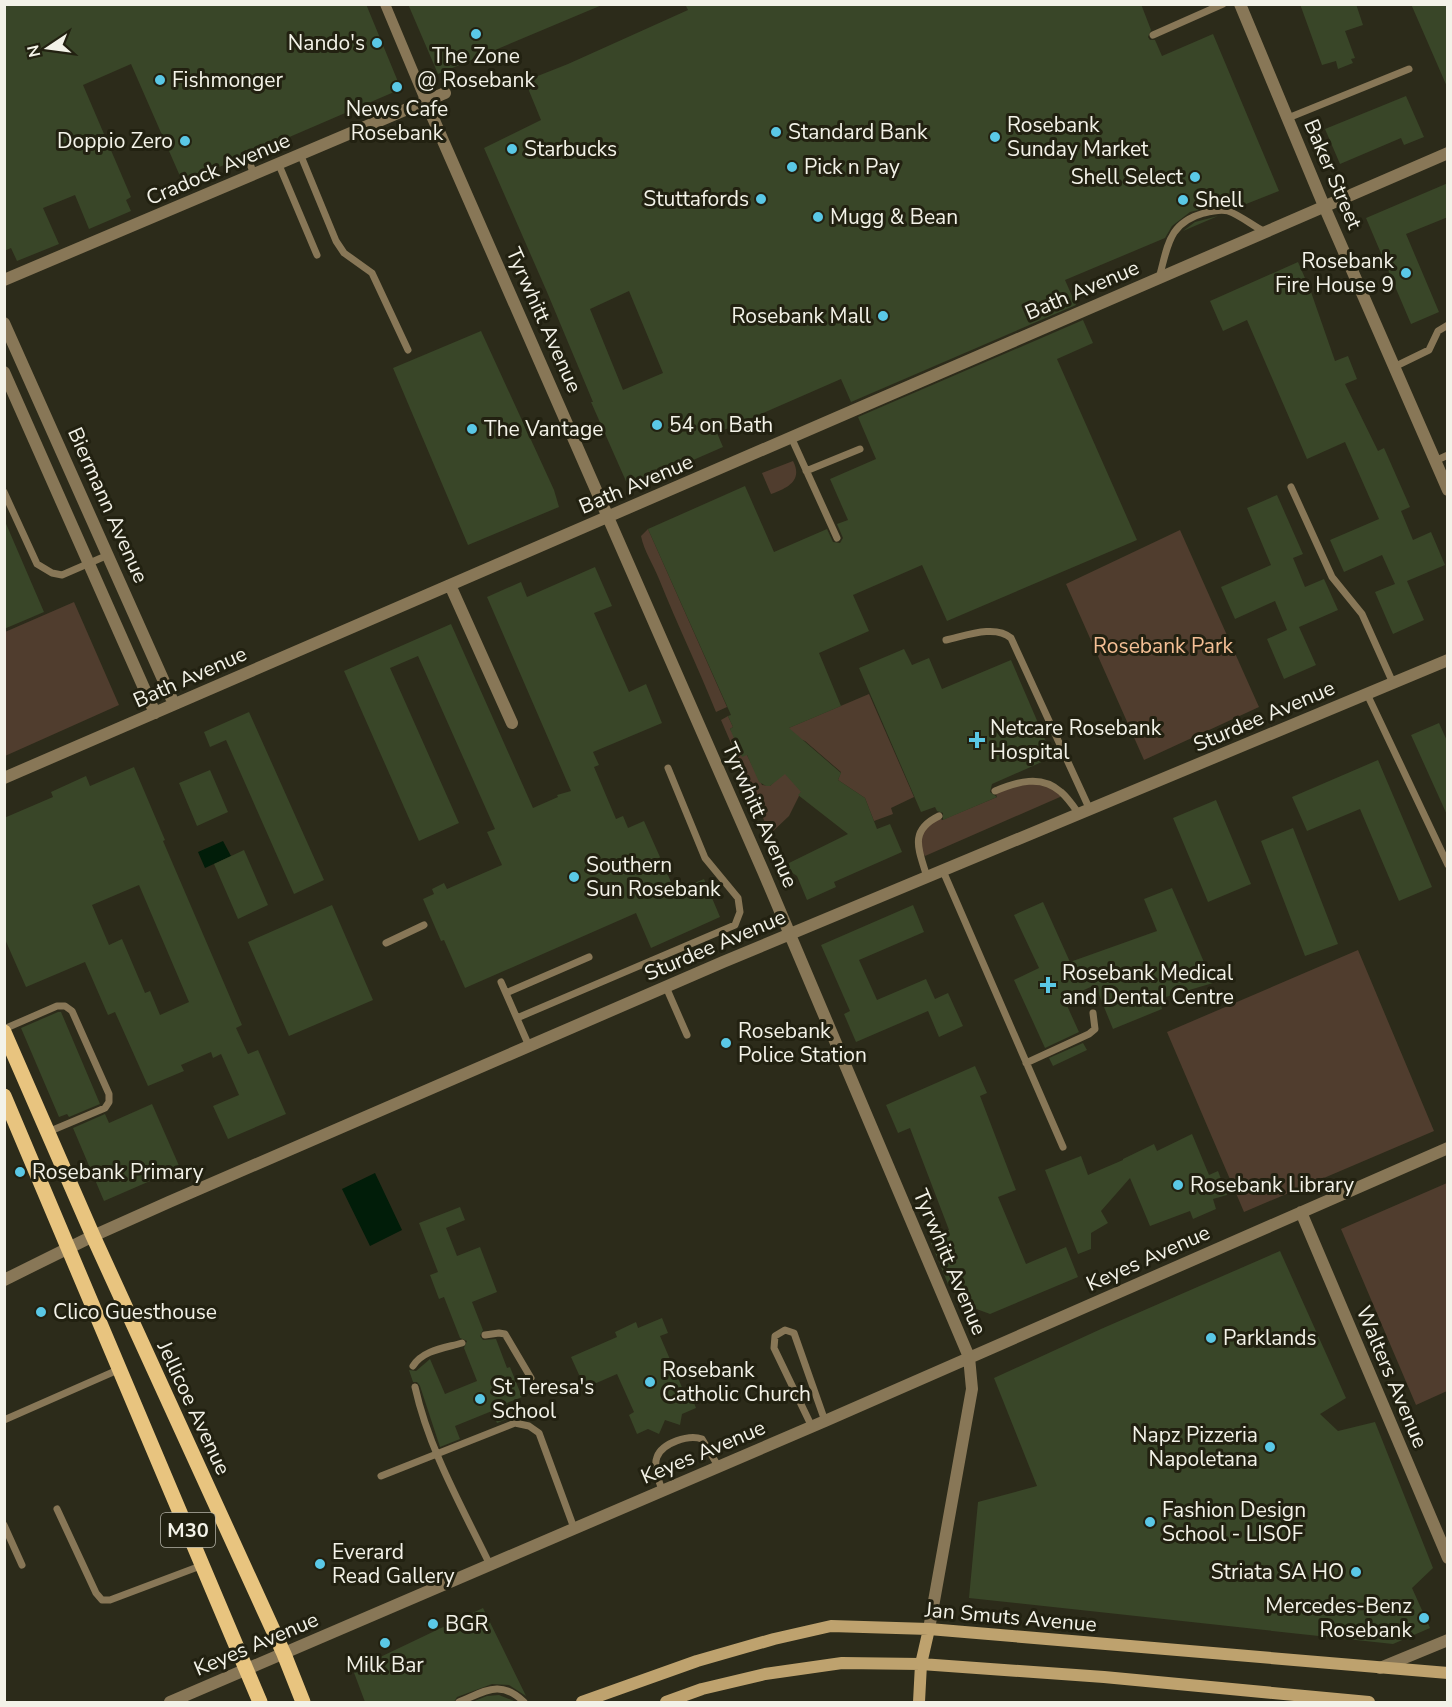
<svg xmlns="http://www.w3.org/2000/svg" width="1452" height="1707" viewBox="0 0 1452 1707" font-family="'Nunito Sans',sans-serif">
  <style>
    .green { fill: #503d2e }
    .water { fill: #011d09 }
    .building { fill: #394628; fill-rule: evenodd }
    .lines { fill: none; stroke-linecap: round; stroke-linejoin: round }
    .service { stroke: #887757; stroke-width: 7 }
    .pedestrian { stroke: #887757; stroke-width: 10 }
    .minor { stroke: #887757; stroke-width: 12 }
    .secondary { stroke: #bea26e; stroke-width: 12 }
    .primary { stroke: #e8c47f; stroke-width: 15 }
    .poi-dot { fill: #5ac8e6; stroke: #222111; stroke-width: 2 }
    .labels { text-anchor: middle; stroke-width: 6; stroke-linejoin: round; paint-order: stroke }
    .shield { fill: #222111; stroke: #b4b3a8; stroke-width: 1.5 }
    .shield-label { font-size: 20px; font-weight: bold; fill: #f3f2e8 }
    .poi-label { font-size: 21px; fill: #f3f2e8; stroke: #222111; text-anchor: start }
    .street-label { font-size: 21px; fill: #f3f2e8; stroke: #222111 }
    .park-label { font-size: 21px; fill: #f5c096; stroke: #222111 }
  </style>
  <rect width="100%" height="100%" fill="#2c2b1a"/>
  <!-- green -->
  <path class="green" d="M 793,461 C 803,480 788,488 771,494 L 762,473 Z
    M 648,529 L 727,707 L 716,712 C 698,667 677,624 659,579 C 653,564 644,551 641,536 Z
    M 1180,530 L 1259,707 L 1144,760 L 1066,584 Z
    M 74,602 L 119,705 L 5,756 L 5,632 Z
    M 869,694 L 914,797 L 891,808 L 893,814 L 874,821 L 865,798 L 838,780 L 841,772 L 805,741 L 798,738 L 772,735 Z
    M 728,716 L 733,727 L 730,729 L 747,755 L 762,785 L 770,786 L 785,771 L 802,790 L 789,816 L 770,834 L 721,720 Z
    M 1031,780 L 1062,792 L 1060,797 L 925,856 L 918,846 L 918,836 L 939,816 L 942,820 L 997,797 L 995,791 Z
    M 1358,950 L 1434,1131 L 1244,1212 L 1167,1032 Z
    M 1447,1183 L 1447,1391 L 1416,1405 L 1341,1229 Z"/>
  <!-- water -->
  <path class="water" d="M 223,841 L 231,856 L 205,868 L 198,852 Z
    M 375,1173 L 402,1230 L 370,1246 L 342,1189 Z"/>
  <!-- building -->
  <path class="building" d="M 4,4 L 366,4 L 401,89 L 252,153 L 249,150 L 245,150 L 242,153 L 242,157 L 183,183 L 131,64 L 83,85 L 131,197 L 126,200 L 131,211 L 89,229 L 75,195 L 43,208 L 59,244 L 17,261 L 11,248 L 4,251 Z
    M 408,4 L 602,4 L 602,5 L 438,74 Z
    M 685,4 L 1141,4 L 1151,30 L 1148,37 L 1150,40 L 1155,40 L 1162,56 L 1213,34 L 1279,191 L 1236,208 L 1219,205 L 1190,212 L 1172,226 L 1165,238 L 1065,280 L 1076,305 L 851,402 L 841,379 L 717,433 L 723,447 L 629,488 L 591,402 L 593,402 L 547,292 L 484,148 L 541,120 L 525,81 L 568,64 L 688,10 ZM 629,291 L 663,373 L 623,390 L 590,309 Z
    M 1300,4 L 1356,4 L 1363,25 L 1345,31 L 1355,58 L 1351,59 L 1353,63 L 1338,69 L 1336,61 L 1322,65 Z
    M 1411,4 L 1448,4 L 1448,89 Z
    M 1406,96 L 1424,137 L 1404,145 L 1401,138 L 1340,164 L 1325,129 Z
    M 1448,183 L 1448,217 L 1406,234 L 1439,312 L 1411,324 L 1366,218 Z
    M 1218,216 L 1183,231 L 1195,222 Z
    M 1298,262 L 1311,292 L 1335,361 L 1348,356 L 1357,379 L 1345,384 L 1378,451 L 1384,448 L 1410,507 L 1401,511 L 1413,540 L 1431,532 L 1445,565 L 1407,581 L 1424,620 L 1393,634 L 1375,592 L 1395,584 L 1382,555 L 1344,572 L 1330,540 L 1379,519 L 1345,442 L 1307,459 L 1247,320 L 1223,331 L 1210,301 Z
    M 1083,320 L 1093,343 L 1057,359 L 1137,540 L 947,621 L 922,565 L 853,595 L 869,631 L 819,653 L 841,706 L 789,728 L 841,773 L 838,780 L 865,798 L 877,829 L 890,824 L 902,852 L 834,882 L 836,887 L 807,900 L 797,876 L 788,870 L 789,863 L 848,834 L 798,795 L 801,792 L 785,774 L 770,786 L 766,786 L 759,782 L 747,755 L 742,757 L 730,729 L 733,727 L 728,716 L 731,715 L 648,529 L 745,486 L 774,552 L 827,529 L 833,542 L 840,543 L 843,538 L 837,524 L 848,520 L 830,479 L 876,459 L 858,417 Z
    M 481,331 L 554,490 L 559,507 L 468,545 L 393,368 Z
    M 1277,495 L 1303,554 L 1293,558 L 1305,587 L 1324,579 L 1338,610 L 1299,627 L 1316,665 L 1284,679 L 1267,639 L 1287,630 L 1275,601 L 1235,619 L 1221,587 L 1271,565 L 1247,508 Z
    M 4,519 L 44,612 L 4,629 Z
    M 595,567 L 612,606 L 594,613 L 629,692 L 646,684 L 662,723 L 593,752 L 599,765 L 594,767 L 616,819 L 623,816 L 628,828 L 644,821 L 675,891 L 704,879 L 720,917 L 651,948 L 636,913 L 465,988 L 444,940 L 441,941 L 423,899 L 434,894 L 432,889 L 444,883 L 447,889 L 502,865 L 487,832 L 495,829 L 418,656 L 390,668 L 459,823 L 419,841 L 344,671 L 451,624 L 533,808 L 558,797 L 557,795 L 571,791 L 487,597 L 521,582 L 527,597 Z
    M 904,649 L 912,665 L 929,658 L 942,689 L 1011,660 L 1051,753 L 1042,757 L 1044,761 L 992,784 L 990,792 L 997,797 L 943,820 L 943,813 L 937,811 L 935,807 L 921,812 L 859,668 Z
    M 249,712 L 324,880 L 294,894 L 226,740 L 210,747 L 204,732 Z
    M 1439,723 L 1448,743 L 1448,817 L 1411,735 Z
    M 1378,760 L 1432,887 L 1399,901 L 1360,809 L 1307,831 L 1292,797 Z
    M 134,767 L 165,840 L 163,841 L 242,1025 L 236,1028 L 248,1054 L 258,1050 L 286,1114 L 228,1139 L 213,1106 L 239,1095 L 221,1054 L 213,1058 L 211,1052 L 181,1065 L 184,1071 L 148,1086 L 115,1012 L 108,1015 L 85,962 L 26,987 L 4,937 L 4,818 L 53,797 L 51,792 L 86,776 L 90,786 ZM 139,885 L 189,1002 L 160,1015 L 150,991 L 145,993 L 122,939 L 109,945 L 92,905 Z
    M 210,770 L 228,812 L 197,826 L 179,783 Z
    M 1216,800 L 1251,884 L 1208,902 L 1173,818 Z
    M 1293,828 L 1338,944 L 1305,956 L 1261,841 Z
    M 244,850 L 268,905 L 238,919 L 214,864 Z
    M 1172,888 L 1213,983 L 1159,999 L 1162,1009 L 1113,1029 L 1095,985 L 1064,999 L 1079,1032 L 1045,1048 L 1014,980 L 1039,968 L 1014,915 L 1043,902 L 1070,962 L 1157,931 L 1144,899 Z
    M 332,905 L 373,1000 L 289,1036 L 248,942 Z
    M 913,905 L 924,932 L 859,960 L 877,1000 L 926,979 L 935,999 L 948,993 L 963,1026 L 939,1037 L 928,1011 L 856,1042 L 844,1014 L 850,1011 L 821,945 Z
    M 58,1012 L 61,1012 L 100,1104 L 69,1117 L 67,1114 L 59,1117 L 21,1028 Z
    M 1083,1043 L 1087,1050 L 1053,1066 L 1049,1058 Z
    M 975,1066 L 987,1093 L 980,1096 L 1016,1190 L 998,1197 L 1026,1264 L 1066,1247 L 1078,1277 L 990,1314 L 971,1307 L 960,1279 L 948,1284 L 929,1238 L 949,1230 L 910,1128 L 898,1133 L 886,1105 Z
    M 152,1104 L 180,1168 L 104,1201 L 73,1128 L 105,1114 L 109,1123 Z
    M 1192,1134 L 1209,1175 L 1218,1171 L 1227,1195 L 1213,1199 L 1216,1209 L 1193,1219 L 1190,1211 L 1150,1226 L 1130,1178 L 1101,1211 L 1108,1223 L 1091,1233 L 1091,1249 L 1078,1254 L 1045,1170 L 1081,1156 L 1088,1175 L 1123,1160 L 1123,1159 L 1154,1144 L 1157,1151 Z
    M 460,1207 L 465,1220 L 446,1228 L 457,1256 L 480,1247 L 497,1292 L 472,1302 L 483,1330 L 480,1336 L 483,1340 L 496,1339 L 507,1368 L 510,1367 L 522,1397 L 507,1403 L 512,1417 L 497,1423 L 492,1411 L 455,1426 L 460,1439 L 440,1447 L 420,1386 L 417,1382 L 413,1382 L 409,1370 L 416,1371 L 430,1359 L 445,1394 L 477,1381 L 464,1348 L 467,1341 L 460,1338 L 444,1297 L 439,1299 L 430,1275 L 438,1272 L 419,1223 Z
    M 1280,1251 L 1346,1398 L 1320,1414 L 1338,1431 L 1375,1422 L 1433,1568 L 1412,1588 L 1430,1628 L 1393,1644 L 969,1598 L 978,1502 L 1037,1486 L 994,1378 L 1101,1329 Z
    M 662,1318 L 668,1333 L 660,1336 L 684,1392 L 689,1390 L 696,1408 L 682,1414 L 680,1425 L 665,1420 L 659,1434 L 648,1429 L 637,1434 L 629,1415 L 634,1412 L 617,1374 L 585,1388 L 571,1357 L 617,1337 L 615,1332 L 636,1322 L 638,1328 Z
    M 483,1608 L 526,1696 L 509,1685 L 492,1684 L 457,1697 L 454,1702 L 365,1702 L 353,1670 Z
    M 499,1695 L 514,1701 L 472,1702 L 487,1696 Z"/>
  <g class="lines">
    <!-- service -->
    <path class="service" d="M 1153,35 L 1223,4
      M 1288,118 L 1409,69
      M 247,155 L 254,175
      M 301,156 L 336,241 L 344,253 L 372,273 L 408,350
      M 279,165 L 317,255
      M 1159,278 C 1168,246 1168,223 1204,213 C 1212,211 1221,209 1228,211 C 1240,215 1253,226 1265,232
      M 1394,367 L 1429,350 L 1438,331 L 1448,325
      M 791,437 L 837,538
      M 1435,461 L 1448,455
      M 806,471 L 860,449
      M 1291,487 L 1332,577 L 1362,614 L 1393,683
      M 4,492 L 37,564 L 52,573 L 62,575 L 108,555
      M 946,640 C 965,636 995,624 1011,638 L 1090,810
      M 1367,694 L 1448,865
      M 995,791 C 1017,782 1041,774 1061,792 C 1068,798 1074,807 1079,814
      M 943,871 L 1063,1147
      M 927,877 C 919,850 908,831 939,816
      M 386,943 L 424,925
      M 501,982 L 529,1046
      M 666,987 L 687,1035
      M 506,993 L 589,957
      M 517,1018 L 735,925 L 740,912 L 738,898 L 705,858 L 668,768
      M 4,1029 L 57,1006 L 65,1006 L 72,1011 L 109,1094 L 109,1102 L 105,1108 L 48,1132
      M 1026,1063 L 1089,1034 L 1095,1029 L 1093,1013
      M 485,1335 L 499,1333 L 505,1334 L 531,1378
      M 413,1366 C 423,1350 445,1348 462,1343
      M 415,1387 C 429,1450 462,1507 490,1565
      M 4,1420 L 120,1369
      M 812,1427 L 774,1348 L 775,1336 L 785,1330 L 794,1333 L 825,1421
      M 381,1476 L 515,1423 L 529,1426 L 539,1433 L 574,1528
      M 662,1490 C 659,1481 653,1467 657,1457 C 662,1443 689,1434 702,1439 L 718,1466
      M 57,1509 L 96,1593 L 102,1600 L 110,1600 L 203,1565
      M 4,1525 L 22,1565
      M 459,1702 C 486,1691 500,1679 524,1702"/>
    <!-- pedestrian -->
    <path class="pedestrian" d="M 385,4 L 426,102"/>
    <!-- minor -->
    <path class="minor" d="M 1240,4 L 1324,206 L 1448,490
      M 426,102 L 763,871 L 969,1357 L 972,1389 L 929,1629
      M 4,280 L 445,93
      M 4,323 L 174,704
      M 4,372 L 155,713
      M 450,585 L 512,723
      M 4,778 L 1448,153
      M 1301,1212 L 1448,1558
      M 4,1280 L 93,1236 L 169,1202 L 723,962 L 1448,660
      M 1380,1668 L 1448,1640
      M 170,1702 L 825,1421 L 1448,1148"/>
    <!-- secondary -->
    <path class="secondary" d="M 582,1702 L 697,1661 L 774,1639 L 831,1626 L 929,1629 L 1448,1673
      M 666,1702 L 702,1689 L 765,1674 L 842,1663 L 921,1664 L 1104,1677 L 1369,1702
      M 919,1702 L 921,1664 L 929,1629"/>
    <!-- primary -->
    <path class="primary" d="M 4,1032 L 93,1236 L 284,1654 L 303,1702
      M 4,1096 L 260,1702"/>
  </g>
  <!-- markers -->
  <g class="poi-dot">
    <circle cx="476" cy="34" r="6"/>
    <circle cx="377" cy="43" r="6"/>
    <circle cx="160" cy="80" r="6"/>
    <circle cx="397" cy="87" r="6"/>
    <circle cx="776" cy="132" r="6"/>
    <circle cx="995" cy="137" r="6"/>
    <circle cx="185" cy="141" r="6"/>
    <circle cx="512" cy="149" r="6"/>
    <circle cx="792" cy="167" r="6"/>
    <circle cx="1195" cy="177" r="6"/>
    <circle cx="761" cy="199" r="6"/>
    <circle cx="1183" cy="200" r="6"/>
    <circle cx="818" cy="217" r="6"/>
    <circle cx="1406" cy="273" r="6"/>
    <circle cx="883" cy="316" r="6"/>
    <circle cx="657" cy="425" r="6"/>
    <circle cx="472" cy="429" r="6"/>
    <path d="M974 731h6v6h6v6h-6v6h-6v-6h-6v-6h6z"/>
    <circle cx="574" cy="877" r="6"/>
    <path d="M1045 976h6v6h6v6h-6v6h-6v-6h-6v-6h6z"/>
    <circle cx="726" cy="1043" r="6"/>
    <circle cx="20" cy="1172" r="6"/>
    <circle cx="1178" cy="1185" r="6"/>
    <circle cx="41" cy="1312" r="6"/>
    <circle cx="1211" cy="1338" r="6"/>
    <circle cx="650" cy="1382" r="6"/>
    <circle cx="480" cy="1399" r="6"/>
    <circle cx="1270" cy="1447" r="6"/>
    <circle cx="1150" cy="1522" r="6"/>
    <circle cx="320" cy="1564" r="6"/>
    <circle cx="1356" cy="1572" r="6"/>
    <circle cx="1424" cy="1618" r="6"/>
    <circle cx="433" cy="1624" r="6"/>
    <circle cx="385" cy="1643" r="6"/>
  </g>
  <g class="labels">
    <!-- shield labels -->
    <rect class="shield" x="161" y="1513" width="54" height="34" rx="4.5"/>
    <g class="shield-label">
      <text x="188" y="1537">M30</text>
    </g>
    <!-- poi labels -->
    <g class="poi-label">
      <text x="365" y="50" text-anchor="end">Nando's</text>
      <text x="476" y="63" text-anchor="middle">The Zone<tspan x="476" dy="24">@ Rosebank</tspan></text>
      <text x="172" y="87">Fishmonger</text>
      <text x="397" y="116" text-anchor="middle">News Cafe<tspan x="397" dy="24">Rosebank</tspan></text>
      <text x="1007" y="132">Rosebank<tspan x="1007" dy="24">Sunday Market</tspan></text>
      <text x="788" y="139">Standard Bank</text>
      <text x="173" y="148" text-anchor="end">Doppio Zero</text>
      <text x="524" y="156">Starbucks</text>
      <text x="804" y="174">Pick n Pay</text>
      <text x="1183" y="184" text-anchor="end">Shell Select</text>
      <text x="749" y="206" text-anchor="end">Stuttafords</text>
      <text x="1195" y="207">Shell</text>
      <text x="830" y="224">Mugg &amp; Bean</text>
      <text x="1394" y="268" text-anchor="end">Rosebank<tspan x="1394" dy="24">Fire House 9</tspan></text>
      <text x="871" y="323" text-anchor="end">Rosebank Mall</text>
      <text x="669" y="432">54 on Bath</text>
      <text x="484" y="436">The Vantage</text>
      <text x="990" y="735">Netcare Rosebank<tspan x="990" dy="24">Hospital</tspan></text>
      <text x="586" y="872">Southern<tspan x="586" dy="24">Sun Rosebank</tspan></text>
      <text x="1062" y="980">Rosebank Medical<tspan x="1062" dy="24">and Dental Centre</tspan></text>
      <text x="738" y="1038">Rosebank<tspan x="738" dy="24">Police Station</tspan></text>
      <text x="32" y="1179">Rosebank Primary</text>
      <text x="1190" y="1192">Rosebank Library</text>
      <text x="53" y="1319">Clico Guesthouse</text>
      <text x="1223" y="1345">Parklands</text>
      <text x="662" y="1377">Rosebank<tspan x="662" dy="24">Catholic Church</tspan></text>
      <text x="492" y="1394">St Teresa's<tspan x="492" dy="24">School</tspan></text>
      <text x="1258" y="1442" text-anchor="end">Napz Pizzeria<tspan x="1258" dy="24">Napoletana</tspan></text>
      <text x="1162" y="1517">Fashion Design<tspan x="1162" dy="24">School - LISOF</tspan></text>
      <text x="332" y="1559">Everard<tspan x="332" dy="24">Read Gallery</tspan></text>
      <text x="1344" y="1579" text-anchor="end">Striata SA HO</text>
      <text x="1412" y="1613" text-anchor="end">Mercedes-Benz<tspan x="1412" dy="24">Rosebank</tspan></text>
      <text x="445" y="1631">BGR</text>
      <text x="385" y="1672" text-anchor="middle">Milk Bar</text>
    </g>
    <!-- street labels -->
    <g class="street-label">
      <text transform="translate(218 169) rotate(-23)" y="7">Cradock Avenue</text>
      <text transform="translate(1333 174) rotate(67)" y="7">Baker Street</text>
      <text transform="translate(1082 290) rotate(-23)" y="7">Bath Avenue</text>
      <text transform="translate(544 320) rotate(66)" y="7">Tyrwhitt Avenue</text>
      <text transform="translate(636 484) rotate(-23)" y="7">Bath Avenue</text>
      <text transform="translate(108 505) rotate(66)" y="7">Biermann Avenue</text>
      <text transform="translate(190 677) rotate(-24)" y="7">Bath Avenue</text>
      <text transform="translate(1264 716) rotate(-23)" y="7">Sturdee Avenue</text>
      <text transform="translate(760 815) rotate(66)" y="7">Tyrwhitt Avenue</text>
      <text transform="translate(715 945) rotate(-23)" y="7">Sturdee Avenue</text>
      <text transform="translate(1148 1258) rotate(-24)" y="7">Keyes Avenue</text>
      <text transform="translate(950 1262) rotate(67)" y="7">Tyrwhitt Avenue</text>
      <text transform="translate(1392 1377) rotate(67)" y="7">Walters Avenue</text>
      <text transform="translate(194 1408) rotate(65)" y="7">Jellicoe Avenue</text>
      <text transform="translate(703 1452) rotate(-23)" y="7">Keyes Avenue</text>
      <text transform="translate(1011 1617) rotate(5)" y="7">Jan Smuts Avenue</text>
      <text transform="translate(256 1644) rotate(-23)" y="7">Keyes Avenue</text>
    </g>
    <!-- park labels -->
    <g class="park-label">
      <text x="1163" y="653">Rosebank Park</text>
    </g>
  </g>
  <!-- border -->
  <rect width="1452" height="1707" fill="none" stroke="#f3f2e8" stroke-width="12"/>
  <!-- north arrow -->
  <g transform="translate(48 48) rotate(257)" stroke="#222111" stroke-width="4.5" paint-order="stroke">
  <path d="M0-4.5L10 22L0 15L-10 22Z" fill="#f3f2e8"/>
  <text y="-9" font-size="16" font-weight="bold" text-anchor="middle" fill="#f3f2e8">N</text>
  </g>
</svg>
